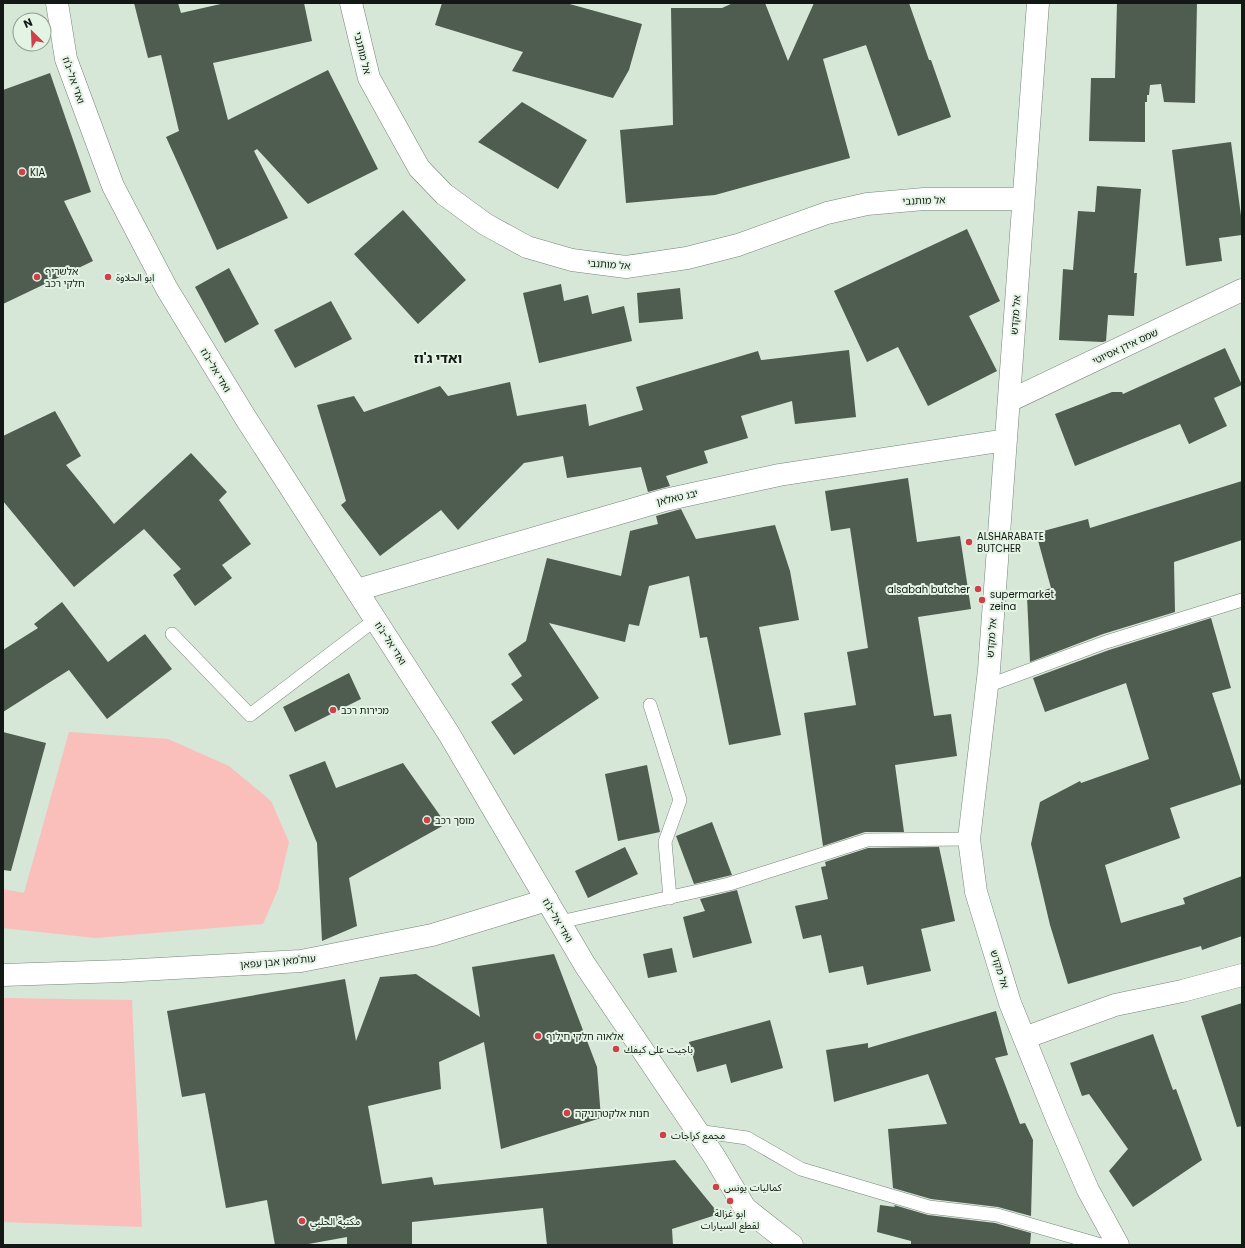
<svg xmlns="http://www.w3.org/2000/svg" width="1245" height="1248" viewBox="0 0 1245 1248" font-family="Poppins,'Noto Sans Arabic','Noto Sans Hebrew',sans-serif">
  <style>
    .green { fill: #fabebb }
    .building { fill: #4f5c50 }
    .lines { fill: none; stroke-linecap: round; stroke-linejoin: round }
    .lane-casing { stroke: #768578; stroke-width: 14 }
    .street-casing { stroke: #768578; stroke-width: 23 }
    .secondary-casing { stroke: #768578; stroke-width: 23 }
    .lane { stroke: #fff; stroke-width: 13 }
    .street { stroke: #fff; stroke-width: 22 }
    .secondary { stroke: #fff; stroke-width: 22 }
    .poi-dot { fill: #d04048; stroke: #e3f3e4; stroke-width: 1.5 }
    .labels { text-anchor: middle; stroke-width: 4; stroke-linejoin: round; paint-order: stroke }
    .street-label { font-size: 10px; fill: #121813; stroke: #e3f3e4 }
    .poi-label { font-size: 10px; fill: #121813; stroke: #e3f3e4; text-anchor: start }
    .district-label { font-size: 14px; font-weight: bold; fill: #121813; stroke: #e3f3e4 }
  </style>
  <rect width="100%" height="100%" fill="#d6e6d7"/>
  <!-- green -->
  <path class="green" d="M 69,732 L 168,739 L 229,766 L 271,801 L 289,842 L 278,889 L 263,924 L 95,938 L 3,928 L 3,889 L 24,893 Z
    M 3,998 L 132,1000 L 142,1227 L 3,1222 Z"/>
  <!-- building -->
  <path class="building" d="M 134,3 L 178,3 L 181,13 L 225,3 L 304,3 L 312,41 L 213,63 L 228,120 L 328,70 L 378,169 L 308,204 L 257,149 L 254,151 L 288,218 L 217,250 L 166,137 L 179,131 L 161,55 L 148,58 Z
    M 442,3 L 566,3 L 642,24 L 629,70 L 613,98 L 512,71 L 523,52 L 435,25 Z
    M 733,3 L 765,3 L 788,61 L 814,3 L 909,3 L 929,60 L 931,60 L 951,117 L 898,136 L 866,45 L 823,59 L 850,158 L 715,195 L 626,203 L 620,130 L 673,125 L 671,8 L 722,8 Z
    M 1117,3 L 1197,3 L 1195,103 L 1164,102 L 1161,84 L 1150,85 L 1149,95 L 1147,95 L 1147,102 L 1145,102 L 1145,142 L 1089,141 L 1091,78 L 1115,78 Z
    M 50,73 L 91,192 L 64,201 L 93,261 L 3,304 L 3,90 Z
    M 522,102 L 587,140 L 558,189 L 478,142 Z
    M 1231,142 L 1242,223 L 1242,235 L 1219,238 L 1222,261 L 1186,266 L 1172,150 Z
    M 1097,186 L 1141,189 L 1134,273 L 1137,273 L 1134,316 L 1108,315 L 1106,341 L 1103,342 L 1059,340 L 1063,269 L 1073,270 L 1078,211 L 1095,212 Z
    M 403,210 L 466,280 L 418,324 L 354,254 Z
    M 967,229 L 1000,301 L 969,316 L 997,371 L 928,406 L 898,347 L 867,362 L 834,291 Z
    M 229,268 L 259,324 L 225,343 L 195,287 Z
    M 561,284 L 564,301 L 588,295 L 592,314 L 624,306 L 632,341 L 539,363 L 523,293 Z
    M 680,288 L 683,319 L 639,323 L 637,293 Z
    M 331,301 L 352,339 L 295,368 L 274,330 Z
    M 1225,348 L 1242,385 L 1214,398 L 1227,426 L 1189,444 L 1180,424 L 1075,466 L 1055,414 L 1112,392 L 1122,392 L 1123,394 Z
    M 849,350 L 856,417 L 795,424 L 792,401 L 741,416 L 748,438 L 704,451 L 708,463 L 666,476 L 670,486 L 648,492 L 641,467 L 567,478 L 563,456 L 524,463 L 458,530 L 441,510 L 380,556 L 341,505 L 346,501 L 317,405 L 354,396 L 364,412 L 440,386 L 448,396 L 510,382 L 517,416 L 586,404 L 589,426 L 643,410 L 636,387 L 758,351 L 761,360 Z
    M 55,411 L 81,456 L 66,465 L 114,524 L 191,453 L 227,492 L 219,500 L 251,544 L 222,565 L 232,578 L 195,606 L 173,575 L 181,569 L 144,529 L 74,587 L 3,501 L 3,436 Z
    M 908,478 L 917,542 L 960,536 L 971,609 L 918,617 L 934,716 L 951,714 L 957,756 L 895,765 L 904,832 L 865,832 L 823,846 L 804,713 L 856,705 L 847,652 L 868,648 L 850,528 L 831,531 L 825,491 Z
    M 1242,481 L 1242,540 L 1174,562 L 1175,612 L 1103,634 L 1030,662 L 1027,596 L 1051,588 L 1036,533 L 1088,519 L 1090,528 Z
    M 681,509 L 696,539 L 775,525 L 790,571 L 799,620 L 759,627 L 781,735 L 729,745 L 707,637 L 700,638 L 689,576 L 649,586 L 639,626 L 629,624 L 625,642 L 549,623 L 599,698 L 514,755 L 491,722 L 523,700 L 511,684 L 522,676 L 508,654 L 526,641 L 547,558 L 621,576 L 630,531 L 658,524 L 656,516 Z
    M 62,602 L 108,662 L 145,634 L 172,669 L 107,719 L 69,670 L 3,712 L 3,650 L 38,628 L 34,624 Z
    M 1211,618 L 1231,688 L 1212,693 L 1242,784 L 1170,808 L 1180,838 L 1105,865 L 1121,923 L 1185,904 L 1183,898 L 1242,876 L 1242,936 L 1202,950 L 1201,946 L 1068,984 L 1050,925 L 1031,844 L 1040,802 L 1080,781 L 1081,783 L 1149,759 L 1126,683 L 1045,712 L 1033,678 L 1109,650 Z
    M 349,673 L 361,699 L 295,732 L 283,707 Z
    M 3,732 L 46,743 L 11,871 L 3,870 Z
    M 325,761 L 336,788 L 403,763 L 446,824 L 349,878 L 357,926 L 322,941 L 317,843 L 289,775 Z
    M 647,765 L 660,832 L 618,841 L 605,774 Z
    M 712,822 L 732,875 L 694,884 L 676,836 Z
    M 625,847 L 638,874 L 588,898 L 575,871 Z
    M 939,847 L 955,921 L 921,929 L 931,971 L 867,985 L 863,966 L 829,973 L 821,935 L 803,939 L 795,906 L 828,899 L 821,867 L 826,866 L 825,862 L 868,848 Z
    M 737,890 L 752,943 L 693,958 L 683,917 L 705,911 L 700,899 Z
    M 672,948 L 677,972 L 648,978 L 643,954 Z
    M 554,954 L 597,1067 L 601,1118 L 501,1149 L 484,1042 L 439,1062 L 441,1089 L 368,1106 L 382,1184 L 432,1177 L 434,1185 L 675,1160 L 719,1214 L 672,1229 L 673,1245 L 547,1245 L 543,1208 L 412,1222 L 412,1245 L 347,1245 L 347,1237 L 303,1245 L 275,1245 L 267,1200 L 226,1208 L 205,1093 L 182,1097 L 167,1011 L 345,979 L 356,1041 L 380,977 L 416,974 L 480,1017 L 472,967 Z
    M 1242,1003 L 1242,1126 L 1237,1127 L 1201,1016 Z
    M 996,1011 L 1008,1055 L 995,1058 L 1020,1124 L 1025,1123 L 1033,1140 L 1031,1216 L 998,1207 L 931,1199 L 893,1188 L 888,1129 L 947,1124 L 928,1074 L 834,1102 L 826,1050 L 868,1043 L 868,1048 Z
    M 770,1020 L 783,1068 L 731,1083 L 726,1064 L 697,1072 L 689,1042 Z
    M 1153,1034 L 1173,1090 L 1176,1089 L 1202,1160 L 1133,1207 L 1109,1171 L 1128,1149 L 1089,1094 L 1082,1096 L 1070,1063 Z
    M 880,1205 L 895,1207 L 894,1205 L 928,1215 L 995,1223 L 1031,1233 L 1030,1245 L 911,1245 L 911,1241 L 877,1232 Z"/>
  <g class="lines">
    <!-- lane casing -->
    <g class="lane-casing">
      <path id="lane" d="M 172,634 L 250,715 L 376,619
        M 987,686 L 1106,642 L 1242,600
        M 650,705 L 680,800 L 665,842 L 670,898
        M 560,922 L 729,884 L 867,840 L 969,839
        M 697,1131 L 747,1138 L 801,1169 L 929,1207 L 997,1215 L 1101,1245"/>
    </g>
    <!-- street casing -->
    <g class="street-casing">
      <path id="street" d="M 351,3 L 369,78 L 419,168 L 444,194 L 485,224 L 527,247 L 572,260 L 626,267 L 687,258 L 738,245 L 827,213 L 867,204 L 924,199 L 1023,199
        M 1038,3 L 989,670 L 969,839 L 976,892 L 1010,1003 L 1057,1119 L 1088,1190 L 1118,1245
        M 1009,401 L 1242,290
        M 357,590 L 665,500 L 779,475 L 1006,440
        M 3,975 L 122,971 L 301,961 L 432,935 L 547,900
        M 1024,1038 L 1115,1005 L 1182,991 L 1242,975"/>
    </g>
    <!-- secondary casing -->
    <g class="secondary-casing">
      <path id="secondary" d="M 57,3 L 66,59 L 113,186 L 167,289 L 245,417 L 449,734 L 585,965 L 714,1156 L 745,1208 L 792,1245"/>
    </g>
    <!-- lane -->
    <use href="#lane" class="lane"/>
    <!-- street -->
    <use href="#street" class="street"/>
    <!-- secondary -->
    <use href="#secondary" class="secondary"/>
  </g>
  <!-- markers -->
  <g class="poi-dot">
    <circle cx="22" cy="172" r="4"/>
    <circle cx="37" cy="277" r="4"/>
    <circle cx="108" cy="277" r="4"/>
    <circle cx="969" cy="542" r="4"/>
    <circle cx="978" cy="589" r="4"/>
    <circle cx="982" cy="600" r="4"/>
    <circle cx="333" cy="710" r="4"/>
    <circle cx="427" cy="820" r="4"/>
    <circle cx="538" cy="1036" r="4"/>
    <circle cx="616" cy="1049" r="4"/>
    <circle cx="567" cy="1113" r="4"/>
    <circle cx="663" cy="1135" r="4"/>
    <circle cx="716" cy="1187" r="4"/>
    <circle cx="730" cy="1201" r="4"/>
    <circle cx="302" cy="1221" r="4"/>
  </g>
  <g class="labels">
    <!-- street labels -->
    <g class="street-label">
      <text transform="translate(363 53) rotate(76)" y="4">אל מותנבי</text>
      <text transform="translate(74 80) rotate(71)" y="4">ואדי אל-ג'וז</text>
      <text transform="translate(924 200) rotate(-2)" y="4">אל מותנבי</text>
      <text transform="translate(609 264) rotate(4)" y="4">אל מותנבי</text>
      <text transform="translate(1015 315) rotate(-86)" y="4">אל מקדש</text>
      <text transform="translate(1125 346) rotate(-25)" y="4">שמס אידן אסיוטי</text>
      <text transform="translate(216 370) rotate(59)" y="4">ואדי אל-ג'וז</text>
      <text transform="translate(677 497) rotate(-13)" y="4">יבנ טאלאן</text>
      <text transform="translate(991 638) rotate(-86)" y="4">אל מקדש</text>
      <text transform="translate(391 643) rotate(57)" y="4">ואדי אל-ג'וז</text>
      <text transform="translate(558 920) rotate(59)" y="4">ואדי אל-ג'וז</text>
      <text transform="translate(278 961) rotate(-5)" y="4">עות'מאן אבן עפאן</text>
      <text transform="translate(1000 969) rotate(73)" y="4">אל מקדש</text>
    </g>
    <!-- poi labels -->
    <g class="poi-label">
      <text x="30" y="176">KIA</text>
      <text x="45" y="275">אלשריף<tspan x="45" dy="12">חלקי רכב</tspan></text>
      <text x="116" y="281">ابو الحلاوة</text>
      <text x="977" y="540">ALSHARABATE<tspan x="977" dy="12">BUTCHER</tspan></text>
      <text x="970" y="593" text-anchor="end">alsabah butcher</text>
      <text x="990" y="598">supermarket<tspan x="990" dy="12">zeina</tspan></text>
      <text x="341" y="714">מכירות רכב</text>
      <text x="435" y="824">מוסך רכב</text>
      <text x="546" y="1040">אלאוה חלקי חילוף</text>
      <text x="624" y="1053">باجيت على كيفك</text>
      <text x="575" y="1117">חנות אלקטרוניקה</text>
      <text x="671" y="1139">مجمع كراجات</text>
      <text x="724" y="1191">كماليات يونس</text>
      <text x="730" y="1217" text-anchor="middle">ابو غزالة<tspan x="730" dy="12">لقطع السيارات</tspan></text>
      <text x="310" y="1225">مكتبة الحلبي</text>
    </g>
    <!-- district labels -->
    <g class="district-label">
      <text x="438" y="363">ואדי ג'וז</text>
    </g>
  </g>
  <!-- border -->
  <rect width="1245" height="1248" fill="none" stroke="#121813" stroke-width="8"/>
  <!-- north arrow -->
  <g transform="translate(32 32) rotate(336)"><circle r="19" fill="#e3f3e4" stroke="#8f9b90"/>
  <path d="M0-3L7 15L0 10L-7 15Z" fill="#d04048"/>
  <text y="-6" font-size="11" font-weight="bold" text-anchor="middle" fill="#121813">N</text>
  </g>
</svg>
